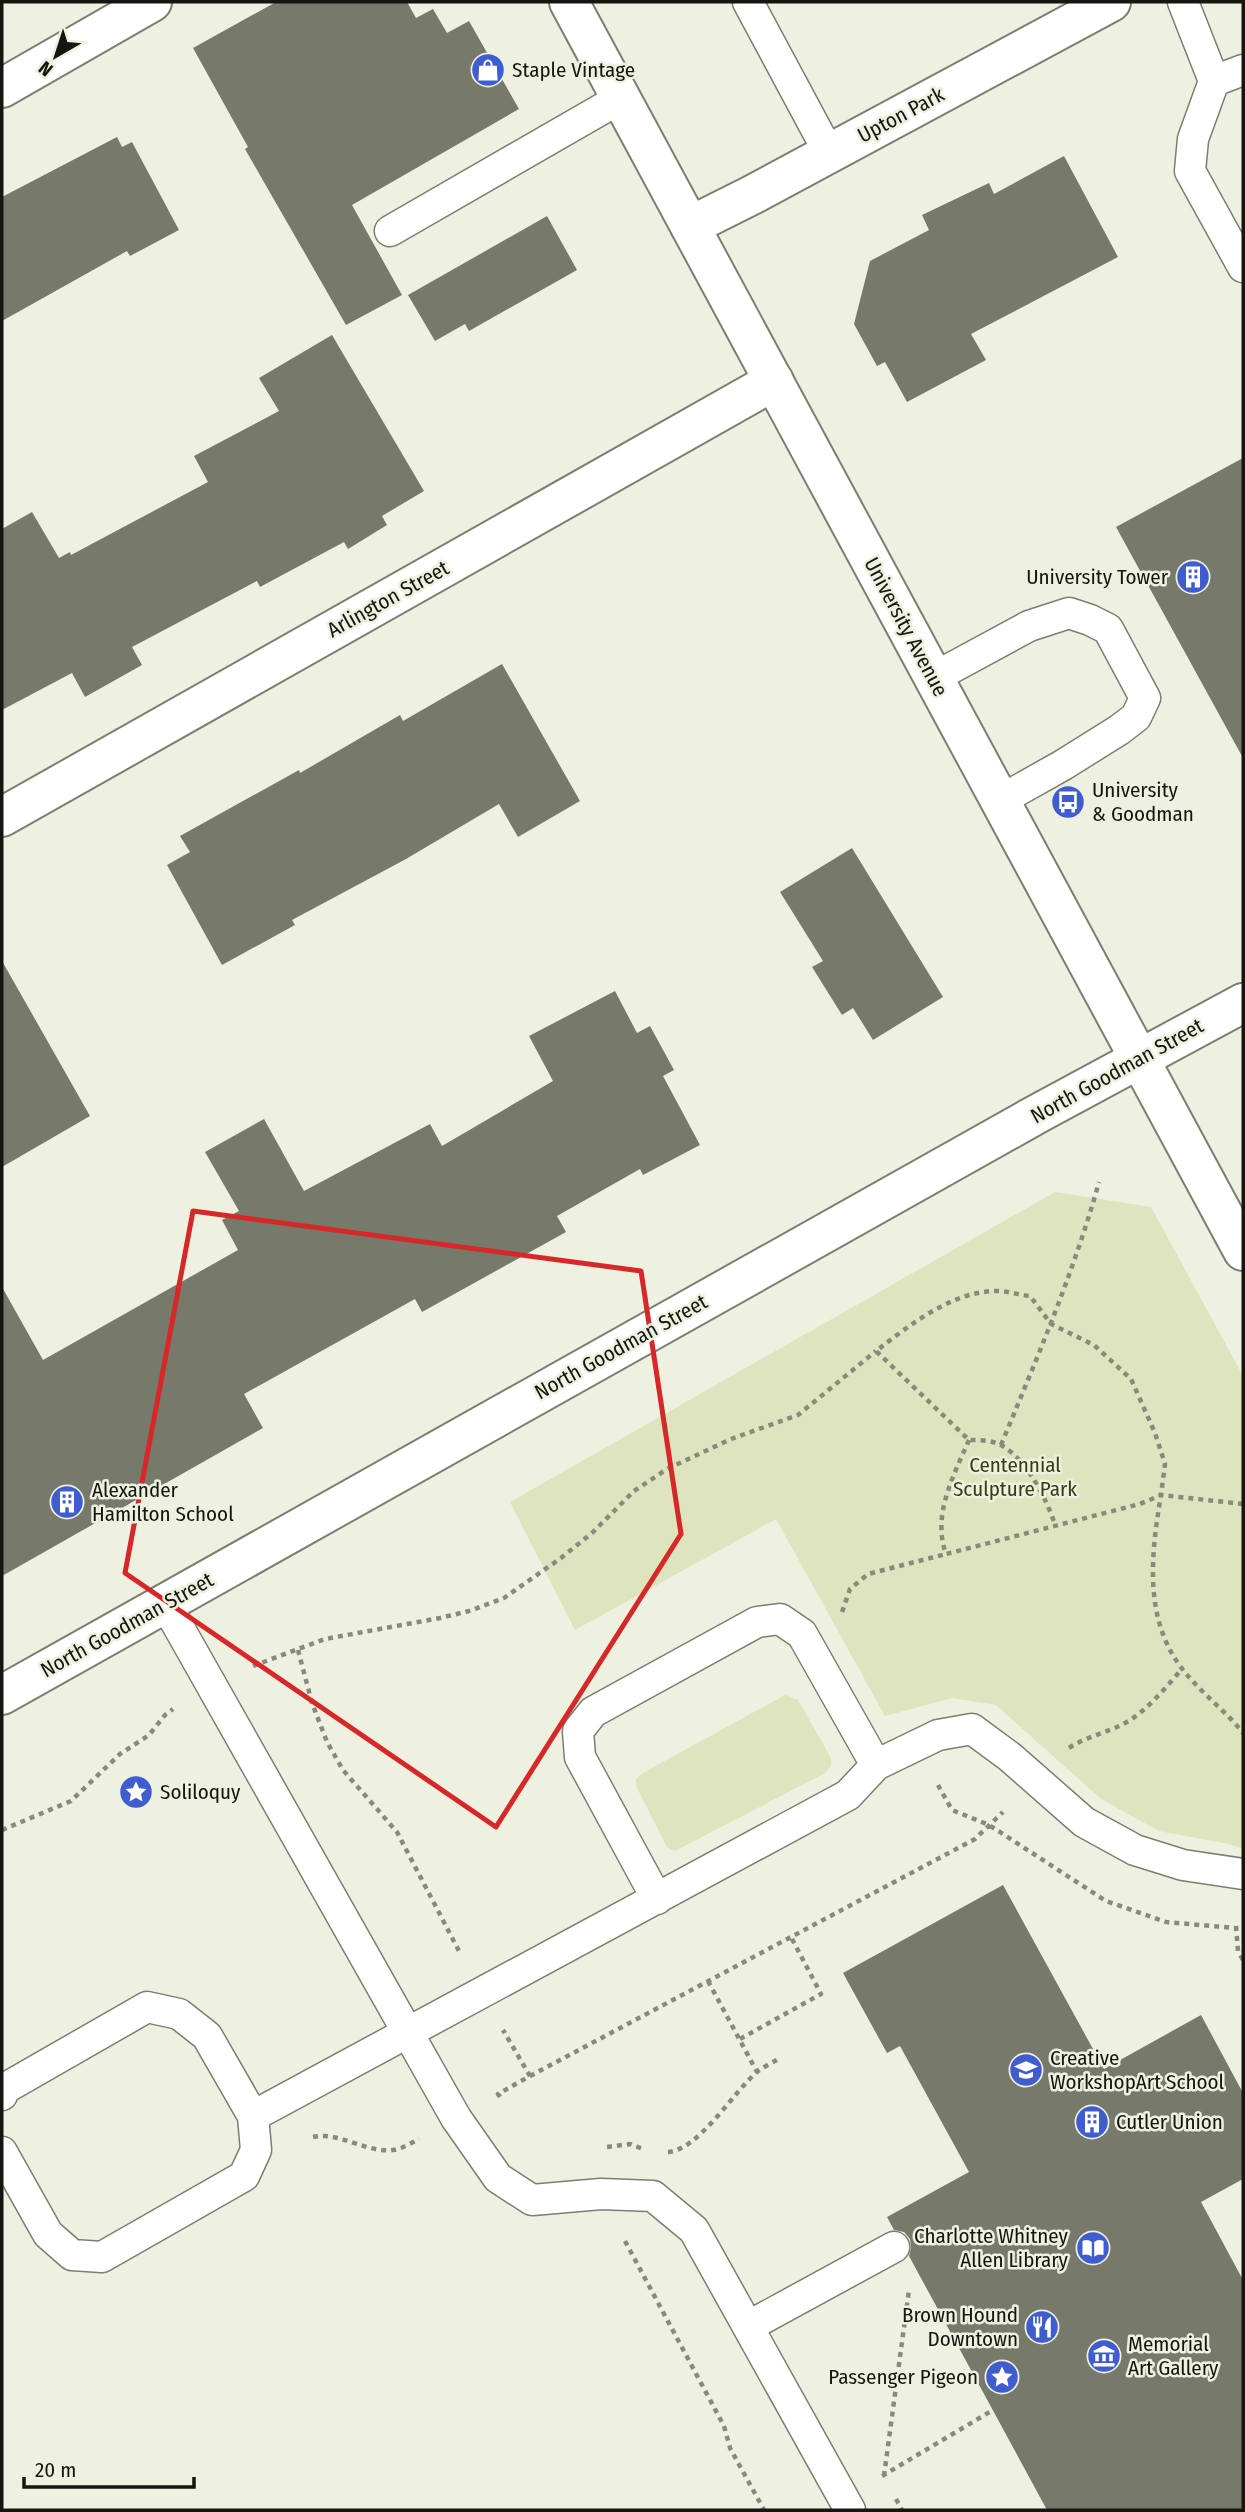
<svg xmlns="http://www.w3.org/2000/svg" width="1245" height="2512" viewBox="0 0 1245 2512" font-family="'Fira Sans Condensed',sans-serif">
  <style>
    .green { fill: #dee4bd }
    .building { fill: #777a6b }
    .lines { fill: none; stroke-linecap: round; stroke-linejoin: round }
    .service-casing { stroke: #7c7e6f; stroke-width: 33 }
    .minor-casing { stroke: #7c7e6f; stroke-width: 42 }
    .secondary-casing { stroke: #7c7e6f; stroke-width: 42 }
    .path { stroke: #888a7e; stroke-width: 4.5; stroke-dasharray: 5 5; stroke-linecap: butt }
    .service { stroke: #fff; stroke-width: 30 }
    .minor { stroke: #fff; stroke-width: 38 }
    .secondary { stroke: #fff; stroke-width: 38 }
    .marked { fill: none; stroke: #d62828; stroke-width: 5; stroke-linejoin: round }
    .labels { text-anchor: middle; stroke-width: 5; stroke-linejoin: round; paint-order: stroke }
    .poi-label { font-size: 21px; fill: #151610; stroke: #eef1e0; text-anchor: start }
    .street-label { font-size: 21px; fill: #151610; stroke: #eef1e0 }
    .park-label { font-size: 21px; fill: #3a3e10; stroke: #eef1e0 }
  </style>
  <rect width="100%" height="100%" fill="#eef1e0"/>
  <!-- green -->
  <path class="green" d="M 1055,1192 L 1151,1207 L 1243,1376 L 1243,1849 L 1229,1844 L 1159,1831 L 1101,1799 L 996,1705 L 952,1698 L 885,1716 L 776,1519 L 575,1630 L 510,1502 Z
    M 785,1695 L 798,1700 L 831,1758 L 831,1766 L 825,1773 L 675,1851 L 667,1847 L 637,1788 L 636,1779 L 641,1774 Z"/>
  <!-- building -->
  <path class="building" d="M 276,2 L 407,2 L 416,18 L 433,9 L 447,33 L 469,21 L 519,109 L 352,205 L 402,295 L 346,325 L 245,149 L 248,147 L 193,48 Z
    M 117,137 L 122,147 L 132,142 L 179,230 L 130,256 L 127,251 L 2,321 L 2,197 Z
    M 1064,156 L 1118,257 L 971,334 L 986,360 L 907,402 L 885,362 L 877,366 L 854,324 L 870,261 L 929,230 L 922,215 L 989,183 L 994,194 Z
    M 547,216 L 577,270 L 469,331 L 465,324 L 435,341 L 408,295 Z
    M 332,335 L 424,491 L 382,516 L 387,525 L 348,549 L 344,542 L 260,587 L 257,581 L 132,647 L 142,665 L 85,697 L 72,673 L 2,710 L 2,529 L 32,512 L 59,558 L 70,552 L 71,555 L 208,482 L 194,456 L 279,411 L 259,378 Z
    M 1243,458 L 1243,758 L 1116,527 Z
    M 502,664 L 580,801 L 518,837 L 499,804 L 406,859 L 292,920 L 295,925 L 222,965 L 167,865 L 190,852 L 180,836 L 299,770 L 300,773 L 400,715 L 403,721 Z
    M 852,848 L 943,997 L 873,1040 L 853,1008 L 842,1015 L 812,967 L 823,961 L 780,892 Z
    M 2,961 L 90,1116 L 2,1167 Z
    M 615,991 L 637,1033 L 650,1026 L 674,1070 L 663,1076 L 700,1145 L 643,1175 L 640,1169 L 557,1216 L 566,1232 L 422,1312 L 415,1299 L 244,1394 L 263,1428 L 2,1576 L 2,1287 L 43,1360 L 238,1250 L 222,1220 L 239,1211 L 205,1152 L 264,1119 L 304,1191 L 430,1124 L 442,1146 L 553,1081 L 529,1036 Z
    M 1003,1885 L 1104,2069 L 1201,2015 L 1243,2093 L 1243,2179 L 1201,2202 L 1243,2280 L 1243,2510 L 1047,2510 L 909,2256 L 911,2248 L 910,2239 L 904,2232 L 894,2230 L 887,2217 L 969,2172 L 900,2046 L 887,2053 L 843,1973 Z"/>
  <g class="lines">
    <!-- service casing -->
    <g class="service-casing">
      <path id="service" d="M 748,2 L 829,153
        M 1183,2 L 1214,81 L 1193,139 L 1190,171 L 1243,267
        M 1214,81 L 1243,70
        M 390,231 L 621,98
        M 933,678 L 1029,626 L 1069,613 L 1090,620 L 1108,629 L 1145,698 L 1136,717 L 1119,730 L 1063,765 L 999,801
        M 165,1603 L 456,2118 L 498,2178 L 532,2200 L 601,2194 L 653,2196 L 694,2230 L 850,2510
        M 876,1765 L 938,1735 L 972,1729 L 1010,1757 L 1084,1822 L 1135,1850 L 1183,1865 L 1243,1874
        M 2,2095 L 4,2089 L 147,2007 L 179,2014 L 207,2036 L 253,2116 L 256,2150 L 244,2176 L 102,2257 L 72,2255 L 48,2234 L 2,2152
        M 253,2116 L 848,1795 L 876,1765 L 802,1634 L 780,1619 L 757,1622 L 593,1712 L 578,1731 L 580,1757 L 657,1899
        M 749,2326 L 894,2247"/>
    </g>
    <!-- minor casing -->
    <g class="minor-casing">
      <path id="minor" d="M 2,88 L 152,2
        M 690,226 L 752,195 L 1111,2
        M 2,817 L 774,381"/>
    </g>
    <!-- secondary casing -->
    <g class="secondary-casing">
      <path id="secondary" d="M 569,2 L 1243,1251
        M 2,1695 L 1039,1113 L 1243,1003"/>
    </g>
    <!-- path -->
    <path class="path" d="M 969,1440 C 953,1477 932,1515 946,1554 L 1140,1504 L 1161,1495 L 1165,1464 L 1155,1433 L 1131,1379 L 1094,1345 L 1051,1324 L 1030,1296 C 1019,1295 1008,1291 997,1291 C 952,1291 910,1325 876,1351 L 969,1440 C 979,1440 991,1440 1001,1445 C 1026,1459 1047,1499 1055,1525
      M 1001,1445 C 1037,1358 1074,1272 1099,1182
      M 1243,1504 L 1161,1495 C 1151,1554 1143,1621 1184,1671 C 1202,1694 1226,1711 1243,1733
      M 842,1612 L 850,1589 L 868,1574 L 946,1554
      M 298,1650 L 312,1703 L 327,1742 L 343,1770 L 397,1832 L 460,1953
      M 253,1666 L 325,1639 L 440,1618 L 469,1611 L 504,1598 L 561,1558 L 592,1533 L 634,1491 L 667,1469 L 731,1439 L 798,1415 L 876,1351
      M 1069,1748 C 1087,1736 1107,1733 1125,1723 C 1147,1711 1166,1687 1182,1669
      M 938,1785 L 952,1810 L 989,1825 L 1106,1901 L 1166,1922 L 1235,1928
      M 2,1830 L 71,1801 L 120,1754 L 149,1735 L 165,1715 L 173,1709
      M 1236,1926 L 1238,1951 L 1243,1960
      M 708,1981 L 757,2072
      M 740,2039 L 821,1994 L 791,1937
      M 530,2076 L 975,1839 L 1003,1812
      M 500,2097 L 498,2094 L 530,2076 L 503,2030
      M 313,2137 C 339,2131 365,2153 393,2150 C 402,2149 411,2143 419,2139
      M 607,2147 L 630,2144 L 643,2149
      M 668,2152 C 699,2150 734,2091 758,2071 C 764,2067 771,2063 777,2060
      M 625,2241 L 724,2426 L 730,2448 L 764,2510
      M 882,2476 L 993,2410
      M 884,2476 L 909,2290
      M 896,2499 L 902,2510"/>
    <!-- service -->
    <use href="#service" class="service"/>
    <!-- minor -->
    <use href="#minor" class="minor"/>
    <!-- secondary -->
    <use href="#secondary" class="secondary"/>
  </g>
  <!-- marked area -->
  <path class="marked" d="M 193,1211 L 641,1271 L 681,1534 L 496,1827 L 125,1573 Z"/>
  <!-- icons -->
  <defs>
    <g id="shop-disc" transform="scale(1.75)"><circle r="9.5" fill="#3f5dcf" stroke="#eef1e0"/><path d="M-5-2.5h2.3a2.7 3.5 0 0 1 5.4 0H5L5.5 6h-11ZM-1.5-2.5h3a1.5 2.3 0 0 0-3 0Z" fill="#fff"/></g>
    <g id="building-disc" transform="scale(1.75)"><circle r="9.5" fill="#3f5dcf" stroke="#eef1e0"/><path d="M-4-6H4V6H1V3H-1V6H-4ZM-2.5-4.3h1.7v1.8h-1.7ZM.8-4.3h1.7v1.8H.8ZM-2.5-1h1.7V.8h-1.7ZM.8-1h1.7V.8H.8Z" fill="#fff"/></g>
    <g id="bus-disc" transform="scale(1.75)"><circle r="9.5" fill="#3f5dcf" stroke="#eef1e0"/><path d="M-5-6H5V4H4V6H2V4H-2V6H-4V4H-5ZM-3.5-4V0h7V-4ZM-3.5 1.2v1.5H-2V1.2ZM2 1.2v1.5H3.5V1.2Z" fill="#fff"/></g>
    <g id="sight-disc" transform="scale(1.75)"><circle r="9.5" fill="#3f5dcf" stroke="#eef1e0"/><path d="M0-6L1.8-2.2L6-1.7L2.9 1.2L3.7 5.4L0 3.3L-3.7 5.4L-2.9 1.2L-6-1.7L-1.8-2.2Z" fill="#fff"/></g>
    <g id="school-disc" transform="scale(1.75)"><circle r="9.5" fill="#3f5dcf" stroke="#eef1e0"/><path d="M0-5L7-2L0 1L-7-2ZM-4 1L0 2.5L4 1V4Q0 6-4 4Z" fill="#fff"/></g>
    <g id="library-disc" transform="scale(1.75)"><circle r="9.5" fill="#3f5dcf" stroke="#eef1e0"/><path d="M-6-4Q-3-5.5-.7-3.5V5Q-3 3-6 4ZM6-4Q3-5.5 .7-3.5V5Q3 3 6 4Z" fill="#fff"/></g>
    <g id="restaurant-disc" transform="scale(1.75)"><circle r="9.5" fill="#3f5dcf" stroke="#eef1e0"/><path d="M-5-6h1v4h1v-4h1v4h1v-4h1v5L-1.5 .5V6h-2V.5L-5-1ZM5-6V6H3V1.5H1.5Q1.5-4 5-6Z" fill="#fff"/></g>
    <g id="museum-disc" transform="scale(1.75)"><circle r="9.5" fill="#3f5dcf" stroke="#eef1e0"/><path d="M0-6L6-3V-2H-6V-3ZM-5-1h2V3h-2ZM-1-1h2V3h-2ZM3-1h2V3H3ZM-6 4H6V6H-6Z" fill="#fff"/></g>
  </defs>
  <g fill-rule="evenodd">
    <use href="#shop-disc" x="488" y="70"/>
    <use href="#building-disc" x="1193" y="577"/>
    <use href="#bus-disc" x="1068" y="802"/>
    <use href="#building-disc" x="67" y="1502"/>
    <use href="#sight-disc" x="136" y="1792"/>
    <use href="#school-disc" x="1026" y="2070"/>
    <use href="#building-disc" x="1092" y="2122"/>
    <use href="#library-disc" x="1093" y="2248"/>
    <use href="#restaurant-disc" x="1042" y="2327"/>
    <use href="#museum-disc" x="1104" y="2356"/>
    <use href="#sight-disc" x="1002" y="2377"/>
  </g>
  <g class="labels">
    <!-- poi labels -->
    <g class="poi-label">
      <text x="512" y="77">Staple Vintage</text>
      <text x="1168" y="584" text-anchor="end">University Tower</text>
      <text x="1092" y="797">University<tspan x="1092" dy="24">&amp; Goodman</tspan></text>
      <text x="92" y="1497">Alexander<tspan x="92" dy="24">Hamilton School</tspan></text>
      <text x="160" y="1799">Soliloquy</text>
      <text x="1050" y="2065">Creative<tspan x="1050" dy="24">WorkshopArt School</tspan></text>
      <text x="1116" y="2129">Cutler Union</text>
      <text x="1068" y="2243" text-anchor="end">Charlotte Whitney<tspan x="1068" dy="24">Allen Library</tspan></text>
      <text x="1018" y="2322" text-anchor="end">Brown Hound<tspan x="1018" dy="24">Downtown</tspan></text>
      <text x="1128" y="2351">Memorial<tspan x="1128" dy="24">Art Gallery</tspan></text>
      <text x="978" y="2384" text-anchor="end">Passenger Pigeon</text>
    </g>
    <!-- street labels -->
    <g class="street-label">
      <text transform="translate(901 115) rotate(-28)" y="7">Upton Park</text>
      <text transform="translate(388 599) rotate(-29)" y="7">Arlington Street</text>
      <text transform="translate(906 627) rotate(62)" y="7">University Avenue</text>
      <text transform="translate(1117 1071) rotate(-29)" y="7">North Goodman Street</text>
      <text transform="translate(621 1347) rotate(-29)" y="7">North Goodman Street</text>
      <text transform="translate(127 1625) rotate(-29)" y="7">North Goodman Street</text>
    </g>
    <!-- park labels -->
    <g class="park-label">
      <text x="1015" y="1472">Centennial<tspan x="1015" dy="24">Sculpture Park</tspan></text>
    </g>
  </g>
  <!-- border -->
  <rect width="1245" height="2512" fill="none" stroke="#151610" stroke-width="7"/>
  <!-- north arrow -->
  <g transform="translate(56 56) rotate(219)" stroke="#eef1e0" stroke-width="5" paint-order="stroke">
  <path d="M0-5L12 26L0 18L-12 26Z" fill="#151610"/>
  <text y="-10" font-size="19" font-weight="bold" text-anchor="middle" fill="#151610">N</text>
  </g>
  <!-- scale -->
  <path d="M24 2477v10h170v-10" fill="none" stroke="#151610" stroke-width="3.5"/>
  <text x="35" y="2477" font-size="21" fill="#151610" stroke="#eef1e0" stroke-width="5" paint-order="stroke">20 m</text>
</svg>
